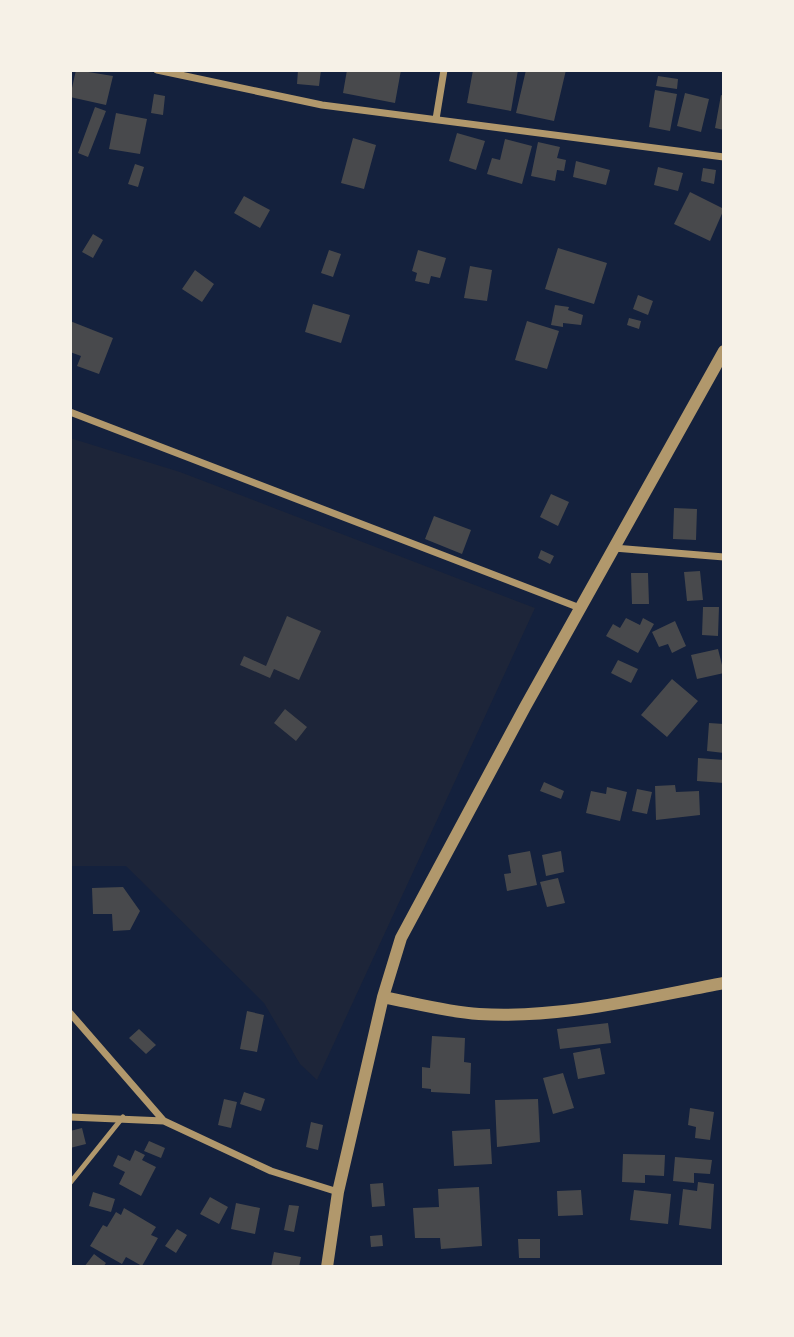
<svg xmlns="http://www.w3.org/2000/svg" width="794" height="1337" viewBox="0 0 794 1337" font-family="Lato,sans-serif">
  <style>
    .green { fill: #1d2539 }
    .building { fill: #48494c }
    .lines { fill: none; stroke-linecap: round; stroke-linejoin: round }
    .service { stroke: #b1986c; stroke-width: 5 }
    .minor { stroke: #b1986c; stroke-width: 7 }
    .tertiary { stroke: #b1986c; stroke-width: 12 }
  </style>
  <rect width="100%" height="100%" fill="#14213d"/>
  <!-- green -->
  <path class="green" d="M 70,438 L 180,472 L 535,608 L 317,1080 L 300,1064 L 264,1003 L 126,866 L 70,866 Z"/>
  <!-- building -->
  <path class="building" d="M 76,70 L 113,76 L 106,105 L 70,97 Z
    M 298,70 L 321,70 L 319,86 L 297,84 Z
    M 347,70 L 401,70 L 395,103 L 343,93 Z
    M 473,70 L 518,70 L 511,111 L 467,103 Z
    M 526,70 L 566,70 L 554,121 L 516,113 Z
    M 658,76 L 678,79 L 677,89 L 656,86 Z
    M 655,90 L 677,94 L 670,131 L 649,127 Z
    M 685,93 L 709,99 L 701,132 L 677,126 Z
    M 154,94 L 165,96 L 163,115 L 151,113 Z
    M 721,95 L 724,96 L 724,130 L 715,128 Z
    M 95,107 L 106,111 L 88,157 L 78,153 Z
    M 116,113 L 147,119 L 140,154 L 109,149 Z
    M 457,133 L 485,141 L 476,170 L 449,161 Z
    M 353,138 L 376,145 L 364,189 L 341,183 Z
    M 505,139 L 532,146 L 522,184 L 487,174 L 492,158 L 500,160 Z
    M 538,142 L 560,147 L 557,158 L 566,160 L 564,171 L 557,170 L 555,181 L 531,176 Z
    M 576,161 L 610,170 L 606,185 L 573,177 Z
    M 135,164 L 144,167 L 138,187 L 128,184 Z
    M 658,167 L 683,173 L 678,191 L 654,185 Z
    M 703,168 L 716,170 L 714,184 L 701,181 Z
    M 690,192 L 724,209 L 710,241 L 674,224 Z
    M 244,196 L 270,210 L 260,228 L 234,213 Z
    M 93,234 L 103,240 L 93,258 L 82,252 Z
    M 558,248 L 607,263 L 594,304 L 545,289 Z
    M 329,250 L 341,254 L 333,277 L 321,273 Z
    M 418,250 L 446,258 L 440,278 L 431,276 L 429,284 L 415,281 L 417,273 L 412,271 Z
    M 470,266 L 492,270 L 487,301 L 464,298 Z
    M 195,270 L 214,284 L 202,302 L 182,289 Z
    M 638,295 L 653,301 L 648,315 L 633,309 Z
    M 313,304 L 350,315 L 341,343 L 305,332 Z
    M 555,305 L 569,307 L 568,310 L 583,315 L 581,325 L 563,323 L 563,327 L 551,325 Z
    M 629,318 L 641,321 L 639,329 L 627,325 Z
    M 70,321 L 113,338 L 99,374 L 77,366 L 81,356 L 70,352 Z
    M 527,321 L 559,331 L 547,369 L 515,360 Z
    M 551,494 L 569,502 L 558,526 L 540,517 Z
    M 674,508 L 697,509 L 696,540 L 673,539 Z
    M 434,516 L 471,530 L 462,554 L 425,539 Z
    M 541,550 L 554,556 L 550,564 L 538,558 Z
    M 700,571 L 703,600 L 687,601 L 684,572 Z
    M 631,573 L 648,573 L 649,604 L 632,604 Z
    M 703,607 L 719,607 L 718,636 L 702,635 Z
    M 287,616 L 321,631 L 299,680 L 274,669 L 270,678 L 240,665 L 244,656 L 266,666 Z
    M 626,618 L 640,625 L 643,618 L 654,624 L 638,653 L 606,636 L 613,624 L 620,628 Z
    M 675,621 L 686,646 L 672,653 L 668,644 L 659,647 L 652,632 Z
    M 718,649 L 724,673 L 697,679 L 691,655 Z
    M 618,660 L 638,669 L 631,683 L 611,673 Z
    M 672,679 L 698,701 L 667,737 L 641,715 Z
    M 285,709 L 307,727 L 296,741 L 274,723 Z
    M 709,723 L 724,724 L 724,753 L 707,751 Z
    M 698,758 L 724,760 L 724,783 L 697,781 Z
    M 544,782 L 564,791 L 561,799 L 540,791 Z
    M 675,785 L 676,792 L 699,791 L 700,815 L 656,820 L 655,786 Z
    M 607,787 L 627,792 L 620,821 L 586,813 L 591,791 L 606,794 Z
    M 637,789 L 652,792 L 647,814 L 632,811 Z
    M 530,851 L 537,885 L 507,891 L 504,874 L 511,873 L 508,855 Z
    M 561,851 L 564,872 L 546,876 L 542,855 Z
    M 558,878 L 565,903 L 547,907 L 540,882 Z
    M 123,887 L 140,911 L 130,930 L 113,931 L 112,914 L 93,914 L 92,888 Z
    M 247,1011 L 264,1015 L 257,1052 L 240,1049 Z
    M 608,1023 L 611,1043 L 560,1049 L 557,1029 Z
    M 139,1029 L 156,1045 L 146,1054 L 129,1038 Z
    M 432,1036 L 465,1038 L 464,1062 L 471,1063 L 470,1094 L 431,1092 L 431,1089 L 422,1088 L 422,1067 L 430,1068 Z
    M 600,1048 L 605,1074 L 578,1079 L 573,1053 Z
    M 563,1073 L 574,1108 L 553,1114 L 543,1078 Z
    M 244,1092 L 265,1099 L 261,1111 L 240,1104 Z
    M 224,1099 L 237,1102 L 231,1128 L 218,1125 Z
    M 538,1099 L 540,1142 L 497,1147 L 495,1100 Z
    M 690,1108 L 714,1112 L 710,1140 L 695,1138 L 696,1127 L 688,1125 Z
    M 311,1122 L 323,1125 L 318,1150 L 306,1147 Z
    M 82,1128 L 86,1144 L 70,1148 L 70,1131 Z
    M 490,1129 L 492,1164 L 454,1166 L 452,1131 Z
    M 149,1141 L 165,1148 L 161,1158 L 144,1151 Z
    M 135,1150 L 145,1155 L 142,1160 L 156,1167 L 141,1196 L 119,1184 L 125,1172 L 113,1166 L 118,1155 L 130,1161 Z
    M 623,1154 L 665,1155 L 664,1176 L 645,1175 L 645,1183 L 622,1182 Z
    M 675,1157 L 712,1160 L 710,1174 L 694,1173 L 694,1183 L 673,1181 Z
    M 698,1182 L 714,1184 L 711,1229 L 679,1225 L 683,1189 L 697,1191 Z
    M 383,1183 L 385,1206 L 372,1207 L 370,1184 Z
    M 479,1187 L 482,1246 L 441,1249 L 440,1238 L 415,1238 L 413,1208 L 439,1207 L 438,1189 Z
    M 581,1190 L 583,1215 L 558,1216 L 557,1191 Z
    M 634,1190 L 671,1194 L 668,1224 L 630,1220 Z
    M 93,1192 L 115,1199 L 111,1212 L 89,1206 Z
    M 210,1197 L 228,1207 L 219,1224 L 200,1214 Z
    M 236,1203 L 260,1208 L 255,1234 L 231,1229 Z
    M 289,1205 L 299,1206 L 294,1232 L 284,1230 Z
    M 124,1208 L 156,1227 L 151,1235 L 158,1238 L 142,1266 L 126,1257 L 122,1264 L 90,1246 L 103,1225 L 107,1227 L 116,1212 L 121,1215 Z
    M 177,1229 L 187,1235 L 176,1253 L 165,1246 Z
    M 382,1235 L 383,1246 L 371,1247 L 370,1236 Z
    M 518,1239 L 540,1239 L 540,1258 L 519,1258 Z
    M 274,1252 L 301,1257 L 299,1267 L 271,1267 Z
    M 94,1254 L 106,1263 L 103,1267 L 84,1267 Z"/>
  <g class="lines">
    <!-- service -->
    <path class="service" d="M 70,1183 L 123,1117"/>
    <!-- minor -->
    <path class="minor" d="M 157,70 L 322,105 L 724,157
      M 436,119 L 444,70
      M 70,412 L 580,608
      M 614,548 L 724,557
      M 70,1013 L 163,1120
      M 70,1117 L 164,1121 L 271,1171 L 338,1192"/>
    <!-- tertiary -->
    <path class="tertiary" d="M 383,997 C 414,1003 447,1012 479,1014 C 561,1019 643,998 724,983
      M 327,1267 L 338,1192 L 383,997 L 401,938 L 525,707 L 724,351"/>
  </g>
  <!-- border -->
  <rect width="794" height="1337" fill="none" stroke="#f6f1e7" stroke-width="144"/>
</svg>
